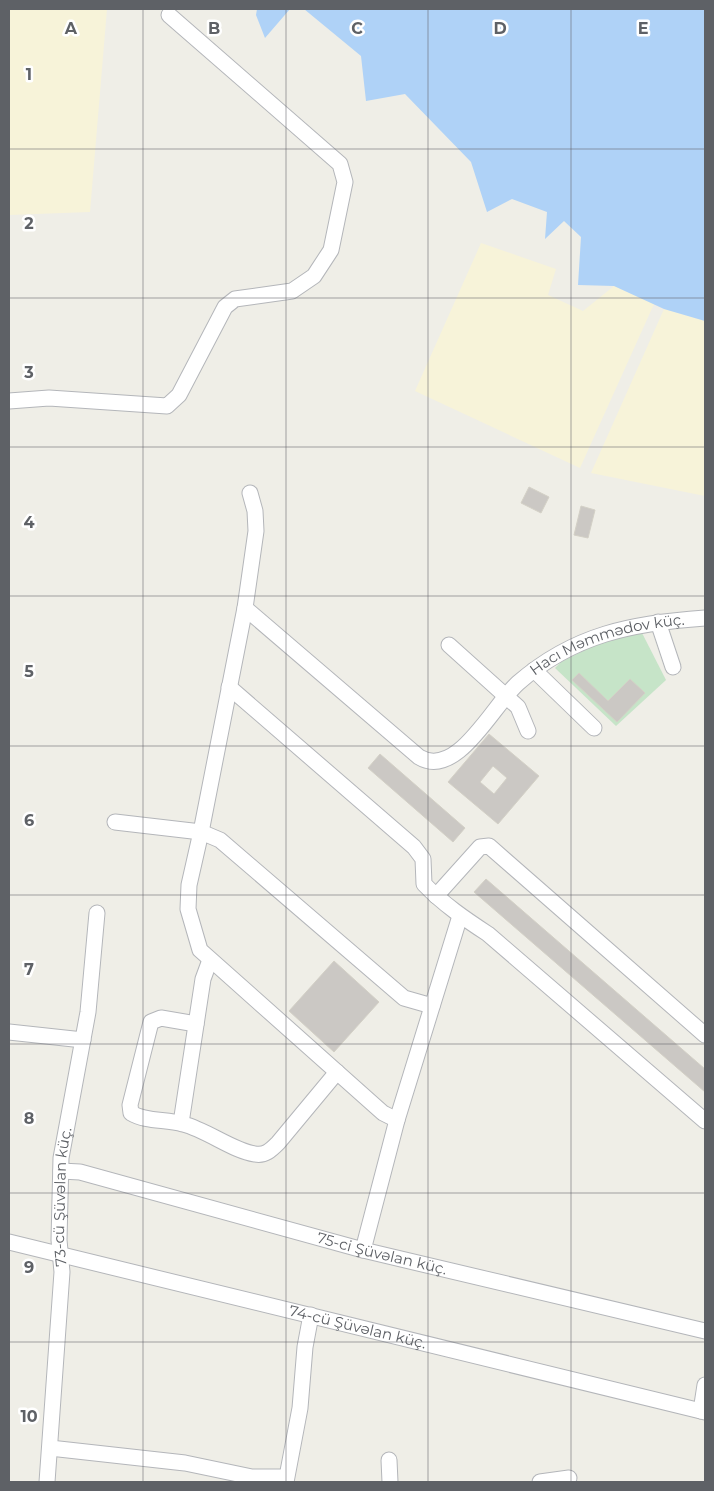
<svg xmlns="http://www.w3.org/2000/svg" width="714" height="1491" viewBox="0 0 714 1491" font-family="Montserrat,sans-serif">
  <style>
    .green { fill: #c6e4c8 }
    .sand { fill: #f7f3d9 }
    .water { fill: #afd2f7 }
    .building { fill: #cbc8c4; stroke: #d3d0c6; fill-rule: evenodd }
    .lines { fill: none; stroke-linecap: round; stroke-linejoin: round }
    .minor-casing { stroke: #b4b6ba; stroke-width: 17 }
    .minor { stroke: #fff; stroke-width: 15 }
    .grid { fill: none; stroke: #5e6166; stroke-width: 1; stroke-opacity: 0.55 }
    .labels { text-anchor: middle; stroke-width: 5; stroke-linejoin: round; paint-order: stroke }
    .street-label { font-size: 15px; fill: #5e6166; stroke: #fff }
    .grid-label { font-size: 16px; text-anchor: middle; font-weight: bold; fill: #5e6166; stroke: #fff; stroke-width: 5; stroke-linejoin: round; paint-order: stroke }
  </style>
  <rect width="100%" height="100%" fill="#efeee7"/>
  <!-- green -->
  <path class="green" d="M 641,631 L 666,680 L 616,726 L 555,668 L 561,662 L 615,635 Z"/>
  <!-- sand -->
  <path class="sand" d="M 9,9 L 107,9 L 90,212 L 9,215 Z
    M 481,243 L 556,269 L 548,295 L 583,311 L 614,286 L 654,304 L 580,468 L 415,391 Z
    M 664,309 L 705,321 L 705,496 L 591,473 Z"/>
  <!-- water -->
  <path class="water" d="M 257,9 L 290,9 L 265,38 L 256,15 Z
    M 304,9 L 705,9 L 705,321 L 664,309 L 614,286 L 578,285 L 581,237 L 564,221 L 545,239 L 547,212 L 512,199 L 487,212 L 471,162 L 405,94 L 366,101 L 361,56 Z"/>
  <!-- building -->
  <path class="building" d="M 529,487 L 549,497 L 541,513 L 521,503 Z
    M 581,506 L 595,510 L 588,538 L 574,535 Z
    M 579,673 L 608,701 L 630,679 L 645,693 L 617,722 L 572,680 Z
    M 489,734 L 539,776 L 498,824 L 448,782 ZM 493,766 L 507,778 L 494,794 L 480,782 Z
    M 380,754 L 465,828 L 453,842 L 368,768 Z
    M 486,879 L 705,1069 L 705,1092 L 474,892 Z
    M 334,961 L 379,1002 L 334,1052 L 289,1011 Z"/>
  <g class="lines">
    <!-- minor casing -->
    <g class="minor-casing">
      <g id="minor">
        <path d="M 9,401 L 49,398 L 167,406 L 179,395 L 225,307 L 235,299 L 292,291 L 314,276 L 331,250 L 345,182 L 340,164 L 169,15"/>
        <path d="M 250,493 L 255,511 L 256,531 L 245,608 L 201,832 L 189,885 L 188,909 L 200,950 L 383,1113 L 397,1120"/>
        <path id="s1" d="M 245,608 L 419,757 C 457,780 493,705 518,683 C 574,634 633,623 705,618"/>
        <path d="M 658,622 L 673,667"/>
        <path d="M 449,645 L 518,707 L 528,731"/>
        <path d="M 534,670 L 594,728"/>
        <path d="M 229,687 L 414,847 L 423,859 L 424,884 C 443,904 465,919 488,934 L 705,1121"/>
        <path d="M 115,822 L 201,832 L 220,840 L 404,998 L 432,1006"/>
        <path d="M 436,896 L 480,847 L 489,846 L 705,1035"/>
        <path d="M 196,1024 L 161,1018 L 151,1022 L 130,1105 L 131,1113 C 146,1122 166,1119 183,1124 C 207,1130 233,1151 255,1154 C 265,1156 271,1150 278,1143 L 337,1072"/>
        <path d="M 9,1032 L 83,1040"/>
        <path d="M 181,1123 L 203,979 L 210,960"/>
        <path id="s2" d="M 61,1171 L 80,1172 L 363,1250 L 705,1331"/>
        <path id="s3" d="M 9,1242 L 705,1412"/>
        <path d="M 363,1250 L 397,1120 L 460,916"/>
        <path d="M 701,1411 L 705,1385"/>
        <path d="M 50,1448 L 185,1463 L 252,1477 L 286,1477"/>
        <path d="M 389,1460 L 390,1482"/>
        <path id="s4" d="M 47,1482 L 62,1272 L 59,1240 L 61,1158 L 88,1012 L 97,913"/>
        <path d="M 286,1482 L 300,1408 L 305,1347 L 311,1315"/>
        <path d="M 540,1482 L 569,1478"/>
      </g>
    </g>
    <!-- minor -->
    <use href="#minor" class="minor"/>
  </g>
  <!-- grid -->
  <path class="grid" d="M 143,9 L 143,1482M 286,9 L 286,1482M 428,9 L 428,1482M 571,9 L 571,1482M 9,149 L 705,149M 9,298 L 705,298M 9,447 L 705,447M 9,596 L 705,596M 9,746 L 705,746M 9,895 L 705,895M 9,1044 L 705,1044M 9,1193 L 705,1193M 9,1342 L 705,1342"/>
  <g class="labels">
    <!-- street labels -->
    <g class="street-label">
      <text dy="5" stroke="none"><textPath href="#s1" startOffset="462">Hacı Məmmədov küç.</textPath></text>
      <text dy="5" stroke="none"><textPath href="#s4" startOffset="286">73-cü Şüvəlan küç.</textPath></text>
      <text dy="5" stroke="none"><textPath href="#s2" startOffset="332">75-ci Şüvəlan küç.</textPath></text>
      <text dy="5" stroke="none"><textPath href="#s3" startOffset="359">74-cü Şüvəlan küç.</textPath></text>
    </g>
  </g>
  <g class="grid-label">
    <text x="71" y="34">A</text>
    <text x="214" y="34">B</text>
    <text x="357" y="34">C</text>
    <text x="500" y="34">D</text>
    <text x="643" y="34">E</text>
    <text x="29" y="80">1</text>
    <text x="29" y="229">2</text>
    <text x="29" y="378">3</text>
    <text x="29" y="528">4</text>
    <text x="29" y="677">5</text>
    <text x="29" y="826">6</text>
    <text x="29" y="975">7</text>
    <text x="29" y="1124">8</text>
    <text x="29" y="1273">9</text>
    <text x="29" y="1422">10</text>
  </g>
  <!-- border -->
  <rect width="714" height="1491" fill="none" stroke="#5e6166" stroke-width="20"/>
</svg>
